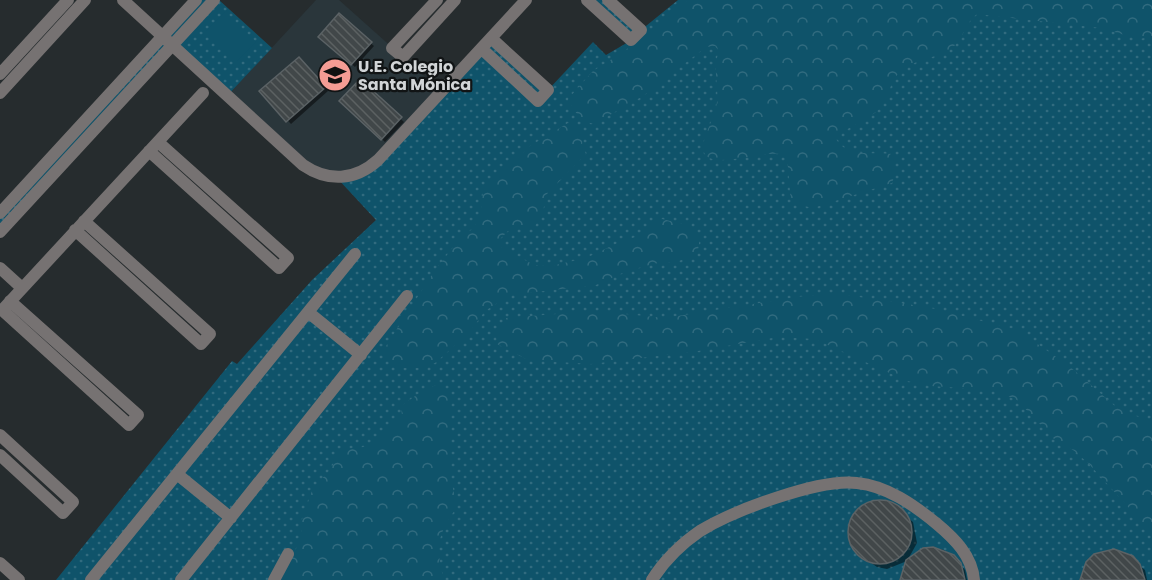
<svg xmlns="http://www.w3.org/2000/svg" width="1152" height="580" viewBox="0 0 1152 580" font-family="Poppins,sans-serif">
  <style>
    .built { fill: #2a363b }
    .grass { fill: url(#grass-dots) }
    .forest { fill: url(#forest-crowns) }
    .pitch { fill: #0f536a }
    .shadow { fill: #0007 }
    .building { fill: url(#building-back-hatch); stroke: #5b6265; stroke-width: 1.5 }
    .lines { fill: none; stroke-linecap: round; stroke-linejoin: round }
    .minor { stroke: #767272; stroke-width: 12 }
    .labels { text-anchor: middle; stroke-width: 4.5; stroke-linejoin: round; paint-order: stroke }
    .poi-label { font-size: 16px; font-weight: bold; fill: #d2d5d7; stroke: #111415; text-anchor: start }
  </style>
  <defs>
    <pattern id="grass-dots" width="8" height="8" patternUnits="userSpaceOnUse" patternTransform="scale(1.5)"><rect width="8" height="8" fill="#0f536a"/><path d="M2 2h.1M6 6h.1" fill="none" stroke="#316b7f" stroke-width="1.8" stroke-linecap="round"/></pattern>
    <pattern id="forest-crowns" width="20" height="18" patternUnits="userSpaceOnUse" patternTransform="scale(1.5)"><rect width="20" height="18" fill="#0f536a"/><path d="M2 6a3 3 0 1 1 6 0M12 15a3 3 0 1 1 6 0" fill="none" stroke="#316b7f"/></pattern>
    <pattern id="building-back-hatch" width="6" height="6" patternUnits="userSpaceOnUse" patternTransform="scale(1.5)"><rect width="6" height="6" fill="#414749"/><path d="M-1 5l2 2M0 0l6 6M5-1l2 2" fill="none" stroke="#5c6162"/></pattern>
  </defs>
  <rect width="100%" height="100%" fill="#262c2e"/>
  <!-- built -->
  <path class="built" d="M 316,0 L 339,0 L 442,92 L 371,167 L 320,175 L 227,96 Z"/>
  <!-- grass -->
  <path class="grass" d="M 196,0 L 219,0 L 272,48 L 227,96 L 172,46 L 0,232 L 0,213 Z
    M 587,0 L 608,0 L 641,30 L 678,0 L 1152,0 L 1152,580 L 56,580 L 232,361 L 237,364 L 312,280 L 376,220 L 337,178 L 364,171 L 491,38 L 548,90 L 593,42 L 606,55 L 630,41 Z"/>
  <!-- forest -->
  <path class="forest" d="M 688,0 L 1152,0 L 1152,37 L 1138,39 L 1101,28 L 977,14 C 966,22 965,34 956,44 C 945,57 923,57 909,66 C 884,80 895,92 881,107 C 867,123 848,124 836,139 C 848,159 873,151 892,154 L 896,171 L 892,183 L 813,208 L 791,203 L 787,156 C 766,146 703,176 703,147 C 704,133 715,118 717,102 C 719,85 712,69 719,51 L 715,46 L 706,47 L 643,96 L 594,124 C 581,122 573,110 568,99 L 593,71 L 623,52 Z
    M 568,123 L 575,125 L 583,137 L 582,145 L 586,154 L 546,195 L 543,212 L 535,226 L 508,231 L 499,240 L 501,247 L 534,265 L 551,266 L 586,258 L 622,241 L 639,236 L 652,223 L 662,219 L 691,226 L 700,237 L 698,250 L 693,256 L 676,262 L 658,263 L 627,271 L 596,285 L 510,295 L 485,311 L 469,333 L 435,363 L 418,368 L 399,368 L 382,355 L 386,346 L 435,270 L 462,236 L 474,228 L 481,211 L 483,191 L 530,146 Z
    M 839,294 L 927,307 L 1017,330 L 1068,365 L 1116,407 L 1152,423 L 1152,533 L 1088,463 L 1073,450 L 1054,439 L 1017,400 L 992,390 L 931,386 L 907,381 L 815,339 L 778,337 L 698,351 L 591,364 L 528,360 L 497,344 L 496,333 L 506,318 L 595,311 L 665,318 L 804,296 Z
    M 440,383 L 450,398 L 449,470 L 457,507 C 437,536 435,546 444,580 L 271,580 L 289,560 L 302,539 L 301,522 L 313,488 L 330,470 L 337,457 L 347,449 L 363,447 L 376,441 L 402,416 L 401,406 L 418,394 Z"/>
  <!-- pitch -->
  <path class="pitch" d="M 225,12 L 256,42 L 237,61 L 206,31 Z"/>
  <!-- shadow -->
  <path class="shadow" d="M 339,15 L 374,46 L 355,67 L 320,36 Z
    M 298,59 L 328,91 L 291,124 L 261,91 Z
    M 360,81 L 404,122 L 385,142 L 341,101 Z
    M 881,501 L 891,503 L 913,522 L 917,543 L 907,561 L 887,569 L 877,567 L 861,556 L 855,551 L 849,532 L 850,523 L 862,507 Z
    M 933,548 L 944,550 L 960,564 L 965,570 L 967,580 L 902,580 Z
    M 1114,550 L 1124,552 L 1139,565 L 1145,570 L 1147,580 L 1083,580 Z"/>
  <!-- building -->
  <path class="building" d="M 339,13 L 372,42 L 351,65 L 318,37 Z
    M 299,57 L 326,87 L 286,122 L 259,91 Z
    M 360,79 L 402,117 L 381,140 L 339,101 Z
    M848 532a32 32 0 1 1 64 0a32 32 0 1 1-64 0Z
    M 933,547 L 954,555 L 961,563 L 965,580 L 900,580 L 906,560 L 923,548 Z
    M 1114,549 L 1133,556 L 1140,564 L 1145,580 L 1080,580 L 1086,562 L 1094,554 Z"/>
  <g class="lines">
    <!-- minor -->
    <path class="minor" d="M 123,0 L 303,165 C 328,182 355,181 378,160 L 526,0
      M 437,0 L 392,48 L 403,57 L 455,0
      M 587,0 L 631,40 L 641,30 L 608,0
      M 482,49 L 538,101 L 548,90 L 491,38
      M 0,74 L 68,0
      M 0,93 L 85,0
      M 149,151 L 279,268 L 288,258 L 158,142
      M 0,213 L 196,0
      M 75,230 L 201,344 L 210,334 L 84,221
      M 0,232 L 214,0
      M 0,268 L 22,288
      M 5,307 L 203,93
      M 2,310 L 129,425 L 138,415 L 10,301
      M 308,312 L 361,355
      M 0,435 L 73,502 L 63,513 L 0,455
      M 177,474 L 231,518
      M 0,563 L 19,580
      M 91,580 L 355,254
      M 181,580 L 407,296
      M 274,580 L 288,554
      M 652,580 C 664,561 681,544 700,531 C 733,511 819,478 857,483 C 887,486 914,505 937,524 C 955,539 972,556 974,580"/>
  </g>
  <!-- icons -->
  <defs>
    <g id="school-disc" transform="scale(1.725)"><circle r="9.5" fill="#f59c94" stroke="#111415"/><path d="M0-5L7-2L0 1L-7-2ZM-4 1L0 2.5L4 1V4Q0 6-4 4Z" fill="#111"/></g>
  </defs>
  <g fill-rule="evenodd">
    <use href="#school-disc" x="335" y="75"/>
  </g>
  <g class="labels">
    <!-- poi labels -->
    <g class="poi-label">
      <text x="358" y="72">U.E. Colegio<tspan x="358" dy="18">Santa Mónica</tspan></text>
    </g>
  </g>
</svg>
